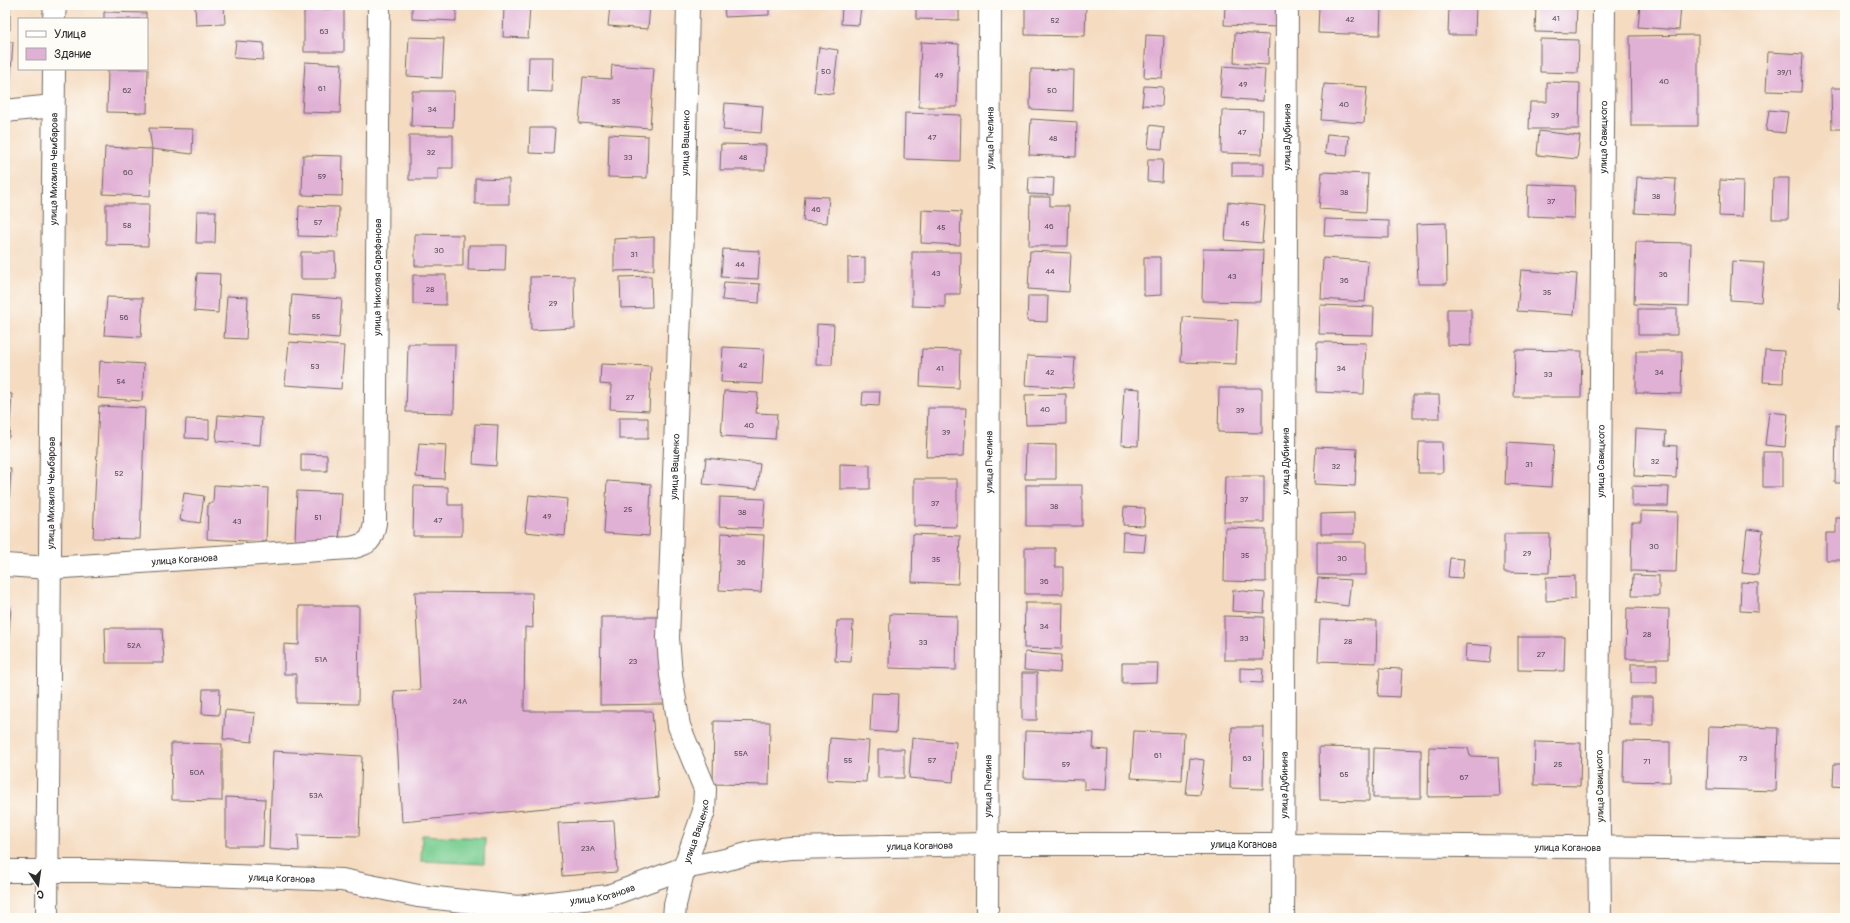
<svg xmlns="http://www.w3.org/2000/svg" width="1850" height="923" viewBox="0 0 1850 923" font-family="Pangolin,sans-serif">
  <style>
    .green { fill: #79ce91; stroke: #527c5e }
    .building { fill: #e1b1d5 }
    .lines { fill: none; stroke-linecap: round; stroke-linejoin: round }
    .street-casing { stroke: #726960; stroke-width: 24 }
    .secondary-casing { stroke: #726960; stroke-width: 24 }
    .street { stroke: #fff; stroke-width: 22 }
    .secondary { stroke: #fff; stroke-width: 22 }
    .labels { text-anchor: middle; stroke-width: 4; stroke-linejoin: round; paint-order: stroke }
    .number-label { font-size: 8px; fill: #584c56 }
    .street-label { font-size: 10px; fill: #2b2b2b; stroke: #fdfcf7 }
  </style>
  <rect width="100%" height="100%" fill="#fdfcf7"/>
  <filter id="ink" filterUnits="userSpaceOnUse"><feTurbulence type="fractalNoise" baseFrequency=".025" numOctaves="2"/><feDisplacementMap in="SourceGraphic" scale="8" xChannelSelector="R" yChannelSelector="G"/><feConvolveMatrix kernelMatrix="1 2 1 2 8 2 1 2 1" color-interpolation-filters="sRGB"/></filter>
  <filter id="wash" filterUnits="userSpaceOnUse"><feTurbulence type="fractalNoise" baseFrequency=".012" numOctaves="4" result="noise"/><feDisplacementMap in="SourceGraphic" scale="16" xChannelSelector="R" yChannelSelector="G"/><feGaussianBlur stdDeviation="0.9" result="paint"/><feColorMatrix in="noise" values="0 0 0 0 0 0 0 0 0 0 0 0 0 0 0 0 0 1.4 0 .05"/><feComposite in="paint" operator="in"/></filter>
  <g filter="url(#wash)">
    <rect width="100%" height="100%" fill="#f5dcc1"/>
    <!-- green -->
    <path class="green" d="M 422,835 L 485,838 L 484,864 L 421,861 Z"/>
    <g id="blocks">
      <!-- building -->
      <path class="building" d="M 195,5 L 224,5 L 225,24 L 196,25 Z
        M 412,5 L 456,5 L 456,21 L 412,19 Z
        M 504,5 L 530,5 L 528,38 L 503,37 Z
        M 610,5 L 650,5 L 648,29 L 608,26 Z
        M 724,5 L 769,5 L 769,15 L 725,17 Z
        M 842,5 L 861,5 L 859,25 L 841,24 Z
        M 916,5 L 959,5 L 959,20 L 916,19 Z
        M 1025,5 L 1086,5 L 1085,36 L 1025,35 Z
        M 1225,5 L 1278,5 L 1278,27 L 1224,25 Z
        M 1319,5 L 1381,5 L 1380,35 L 1318,33 Z
        M 1449,5 L 1476,5 L 1475,35 L 1448,35 Z
        M 1536,5 L 1577,5 L 1576,33 L 1535,32 Z
        M 1640,5 L 1681,5 L 1679,30 L 1638,27 Z
        M 5,6 L 10,6 L 10,30 L 5,30 Z
        M 304,9 L 344,9 L 344,52 L 304,52 Z
        M 104,12 L 146,13 L 146,19 L 104,19 Z
        M 1235,33 L 1269,35 L 1268,65 L 1234,63 Z
        M 1146,35 L 1164,36 L 1162,78 L 1144,77 Z
        M 1698,35 L 1698,126 L 1631,126 L 1630,36 Z
        M 409,37 L 444,38 L 442,78 L 407,76 Z
        M 1540,39 L 1579,40 L 1578,73 L 1540,72 Z
        M 236,41 L 264,43 L 263,60 L 234,58 Z
        M 5,42 L 13,42 L 10,87 L 5,87 Z
        M 921,42 L 959,44 L 957,107 L 919,107 Z
        M 819,47 L 838,50 L 833,94 L 814,92 Z
        M 1768,52 L 1803,54 L 1801,92 L 1766,91 Z
        M 529,57 L 553,57 L 552,92 L 528,91 Z
        M 305,62 L 342,64 L 340,113 L 302,112 Z
        M 612,65 L 654,68 L 650,128 L 579,123 L 583,77 L 611,79 Z
        M 1223,66 L 1265,69 L 1263,101 L 1220,98 Z
        M 108,69 L 148,69 L 147,113 L 107,112 Z
        M 1031,69 L 1074,70 L 1073,111 L 1030,109 Z
        M 1547,82 L 1580,83 L 1579,129 L 1529,129 L 1530,102 L 1547,102 Z
        M 1324,84 L 1367,87 L 1364,123 L 1321,120 Z
        M 1144,86 L 1163,87 L 1162,106 L 1142,105 Z
        M 1831,88 L 1845,88 L 1845,129 L 1832,129 Z
        M 412,91 L 454,91 L 453,127 L 411,126 Z
        M 725,103 L 763,106 L 761,133 L 723,130 Z
        M 1222,110 L 1263,111 L 1262,154 L 1221,153 Z
        M 1769,110 L 1788,112 L 1785,133 L 1766,131 Z
        M 905,113 L 961,115 L 960,161 L 904,159 Z
        M 1031,119 L 1077,122 L 1076,157 L 1029,155 Z
        M 1150,125 L 1164,127 L 1162,149 L 1148,148 Z
        M 149,128 L 193,129 L 192,154 L 152,149 Z
        M 530,128 L 555,128 L 553,154 L 529,153 Z
        M 1539,131 L 1580,136 L 1577,159 L 1537,155 Z
        M 609,134 L 648,136 L 647,178 L 608,177 Z
        M 1327,134 L 1349,136 L 1347,156 L 1325,153 Z
        M 409,135 L 453,135 L 453,168 L 438,168 L 438,180 L 409,180 Z
        M 721,144 L 766,145 L 765,170 L 720,170 Z
        M 5,145 L 9,146 L 7,207 L 5,206 Z
        M 105,147 L 152,149 L 150,196 L 103,194 Z
        M 303,155 L 343,156 L 342,196 L 302,195 Z
        M 1148,159 L 1163,159 L 1162,182 L 1147,181 Z
        M 1232,163 L 1264,163 L 1264,176 L 1232,176 Z
        M 1322,172 L 1368,174 L 1366,212 L 1319,209 Z
        M 1029,177 L 1054,178 L 1053,195 L 1028,194 Z
        M 1637,177 L 1676,179 L 1674,215 L 1635,213 Z
        M 475,178 L 509,179 L 509,204 L 475,204 Z
        M 1773,178 L 1789,178 L 1788,219 L 1772,219 Z
        M 1720,180 L 1743,181 L 1742,217 L 1719,216 Z
        M 1528,184 L 1575,186 L 1574,218 L 1527,216 Z
        M 805,196 L 829,197 L 827,223 L 803,221 Z
        M 1030,197 L 1050,197 L 1050,206 L 1069,206 L 1068,246 L 1029,246 Z
        M 1228,202 L 1265,206 L 1262,243 L 1225,240 Z
        M 106,204 L 149,204 L 148,246 L 106,245 Z
        M 299,206 L 339,207 L 338,237 L 298,236 Z
        M 922,210 L 961,212 L 960,245 L 921,243 Z
        M 197,211 L 216,211 L 215,243 L 196,243 Z
        M 1325,219 L 1389,221 L 1389,238 L 1324,236 Z
        M 1446,223 L 1447,284 L 1418,284 L 1416,224 Z
        M 5,228 L 8,228 L 7,291 L 5,291 Z
        M 415,234 L 463,235 L 463,266 L 415,266 Z
        M 654,237 L 654,270 L 614,271 L 614,239 Z
        M 1636,242 L 1691,243 L 1689,306 L 1634,304 Z
        M 469,245 L 506,245 L 505,271 L 468,270 Z
        M 723,249 L 760,251 L 758,279 L 721,277 Z
        M 1203,249 L 1263,250 L 1261,302 L 1202,301 Z
        M 1030,251 L 1071,253 L 1069,292 L 1028,289 Z
        M 301,252 L 335,252 L 336,279 L 301,279 Z
        M 912,252 L 961,252 L 960,294 L 945,294 L 945,307 L 912,306 Z
        M 865,257 L 865,282 L 848,283 L 848,258 Z
        M 1144,257 L 1161,257 L 1161,295 L 1144,296 Z
        M 1323,258 L 1368,261 L 1365,302 L 1321,299 Z
        M 1732,261 L 1764,263 L 1761,302 L 1730,300 Z
        M 1521,270 L 1577,274 L 1574,315 L 1517,311 Z
        M 197,273 L 220,274 L 218,313 L 194,311 Z
        M 413,275 L 446,275 L 446,305 L 413,304 Z
        M 574,276 L 575,328 L 531,330 L 530,277 Z
        M 651,276 L 652,307 L 621,308 L 620,277 Z
        M 1840,279 L 1845,279 L 1845,310 L 1839,309 Z
        M 724,282 L 760,284 L 759,303 L 722,300 Z
        M 292,295 L 342,299 L 339,338 L 289,334 Z
        M 227,296 L 248,297 L 246,339 L 224,338 Z
        M 1028,296 L 1048,296 L 1047,322 L 1027,321 Z
        M 107,297 L 143,298 L 141,337 L 104,335 Z
        M 1320,305 L 1374,307 L 1373,335 L 1319,334 Z
        M 1447,309 L 1471,309 L 1471,346 L 1447,345 Z
        M 1638,309 L 1677,309 L 1677,335 L 1638,335 Z
        M 1183,317 L 1238,320 L 1236,364 L 1181,362 Z
        M 817,324 L 834,325 L 832,365 L 816,365 Z
        M 289,342 L 344,346 L 341,389 L 285,385 Z
        M 1317,342 L 1366,343 L 1364,394 L 1316,392 Z
        M 408,344 L 455,344 L 454,413 L 406,412 Z
        M 723,347 L 764,349 L 762,384 L 721,382 Z
        M 922,349 L 960,350 L 959,388 L 920,386 Z
        M 1515,350 L 1582,351 L 1581,397 L 1514,397 Z
        M 1765,350 L 1784,351 L 1783,383 L 1763,382 Z
        M 1636,351 L 1682,351 L 1681,394 L 1636,393 Z
        M 1027,356 L 1075,358 L 1073,388 L 1025,385 Z
        M 100,361 L 144,364 L 142,401 L 98,398 Z
        M 601,364 L 651,366 L 649,411 L 610,409 L 611,385 L 600,384 Z
        M 1124,388 L 1140,389 L 1138,446 L 1121,445 Z
        M 1219,388 L 1262,388 L 1262,433 L 1218,432 Z
        M 724,391 L 758,393 L 756,413 L 777,414 L 775,439 L 721,436 Z
        M 863,392 L 880,392 L 879,406 L 862,405 Z
        M 5,393 L 12,394 L 9,437 L 5,437 Z
        M 1066,394 L 1066,424 L 1026,425 L 1025,395 Z
        M 1413,395 L 1439,395 L 1440,418 L 1413,418 Z
        M 99,406 L 145,408 L 140,539 L 93,538 Z
        M 928,408 L 966,408 L 964,456 L 926,457 Z
        M 1769,412 L 1788,414 L 1785,447 L 1765,445 Z
        M 218,415 L 262,418 L 260,445 L 216,441 Z
        M 619,418 L 648,418 L 648,439 L 619,439 Z
        M 186,419 L 209,420 L 209,439 L 185,438 Z
        M 475,424 L 498,425 L 496,466 L 473,464 Z
        M 1836,425 L 1845,426 L 1845,483 L 1835,483 Z
        M 1636,429 L 1666,431 L 1665,445 L 1677,446 L 1676,478 L 1634,476 Z
        M 1419,442 L 1442,442 L 1443,473 L 1418,473 Z
        M 1507,442 L 1554,445 L 1551,487 L 1505,484 Z
        M 419,443 L 446,445 L 444,479 L 416,477 Z
        M 1026,444 L 1056,445 L 1056,479 L 1025,479 Z
        M 1316,447 L 1357,449 L 1355,486 L 1314,484 Z
        M 1763,452 L 1782,452 L 1782,487 L 1763,487 Z
        M 301,454 L 327,455 L 327,471 L 301,471 Z
        M 706,458 L 760,464 L 757,489 L 703,484 Z
        M 840,464 L 870,465 L 870,489 L 840,489 Z
        M 5,468 L 11,468 L 8,523 L 5,523 Z
        M 1225,476 L 1264,476 L 1264,522 L 1224,522 Z
        M 914,479 L 957,479 L 957,527 L 914,526 Z
        M 607,481 L 651,484 L 649,536 L 604,533 Z
        M 214,485 L 268,488 L 266,542 L 207,539 L 208,503 L 213,503 Z
        M 1026,485 L 1082,485 L 1082,526 L 1026,526 Z
        M 414,486 L 448,487 L 448,505 L 462,505 L 462,536 L 413,536 Z
        M 1632,486 L 1669,487 L 1668,506 L 1632,506 Z
        M 297,491 L 342,493 L 339,543 L 295,540 Z
        M 184,493 L 204,496 L 200,523 L 180,520 Z
        M 529,495 L 568,499 L 565,536 L 525,532 Z
        M 720,497 L 765,499 L 763,528 L 719,526 Z
        M 1124,507 L 1145,508 L 1144,526 L 1123,525 Z
        M 1641,511 L 1678,512 L 1676,572 L 1631,571 L 1632,522 L 1641,522 Z
        M 1354,513 L 1354,534 L 1321,534 L 1321,514 Z
        M 1836,518 L 1845,518 L 1845,560 L 1826,560 L 1826,533 L 1836,533 Z
        M 1225,528 L 1266,529 L 1266,582 L 1224,581 Z
        M 1747,529 L 1763,531 L 1758,575 L 1742,573 Z
        M 1123,532 L 1146,534 L 1144,552 L 1122,551 Z
        M 721,533 L 764,535 L 761,592 L 719,590 Z
        M 913,534 L 960,536 L 958,584 L 912,582 Z
        M 1504,534 L 1550,534 L 1549,573 L 1504,572 Z
        M 1317,542 L 1366,542 L 1366,575 L 1317,575 Z
        M 1025,548 L 1055,548 L 1055,567 L 1063,567 L 1063,594 L 1025,594 Z
        M 1450,558 L 1464,559 L 1462,578 L 1448,577 Z
        M 1633,575 L 1659,576 L 1659,596 L 1632,596 Z
        M 1575,576 L 1575,599 L 1546,601 L 1546,577 Z
        M 1318,578 L 1351,580 L 1348,606 L 1316,602 Z
        M 1741,582 L 1758,583 L 1758,612 L 1740,611 Z
        M 1233,590 L 1265,593 L 1264,613 L 1232,611 Z
        M 415,592 L 532,593 L 533,628 L 525,627 L 524,711 L 652,711 L 659,797 L 402,822 L 394,691 L 420,690 Z
        M 1025,603 L 1063,603 L 1062,649 L 1024,648 Z
        M 299,606 L 359,606 L 358,704 L 296,703 L 296,674 L 284,674 L 284,644 L 299,645 Z
        M 5,608 L 11,608 L 6,670 L 5,670 Z
        M 1627,608 L 1669,609 L 1668,659 L 1626,659 Z
        M 890,614 L 957,616 L 956,670 L 889,668 Z
        M 1224,616 L 1264,617 L 1263,660 L 1224,660 Z
        M 601,617 L 664,617 L 665,704 L 600,705 Z
        M 1320,620 L 1377,621 L 1376,663 L 1318,661 Z
        M 837,621 L 853,621 L 851,662 L 835,661 Z
        M 105,628 L 162,628 L 164,663 L 106,663 Z
        M 1518,637 L 1565,637 L 1564,671 L 1518,670 Z
        M 1466,644 L 1492,646 L 1490,663 L 1465,661 Z
        M 1025,652 L 1061,655 L 1060,673 L 1024,670 Z
        M 1122,663 L 1158,663 L 1157,682 L 1122,683 Z
        M 1631,664 L 1657,664 L 1657,683 L 1631,683 Z
        M 1240,668 L 1263,669 L 1262,683 L 1240,682 Z
        M 1380,668 L 1402,669 L 1400,697 L 1378,696 Z
        M 1022,673 L 1037,673 L 1037,720 L 1022,720 Z
        M 203,689 L 220,689 L 219,715 L 202,714 Z
        M 872,693 L 898,694 L 896,733 L 870,731 Z
        M 1630,697 L 1653,697 L 1653,725 L 1630,725 Z
        M 225,710 L 255,713 L 252,742 L 223,739 Z
        M 714,721 L 770,722 L 769,785 L 713,784 Z
        M 1709,726 L 1778,728 L 1776,791 L 1707,789 Z
        M 1232,727 L 1264,727 L 1263,789 L 1230,788 Z
        M 1025,731 L 1094,733 L 1093,749 L 1108,750 L 1106,790 L 1084,789 L 1084,780 L 1024,778 Z
        M 1134,731 L 1184,733 L 1182,781 L 1131,778 Z
        M 830,738 L 869,741 L 866,782 L 827,780 Z
        M 912,738 L 956,742 L 953,782 L 909,778 Z
        M 1624,741 L 1670,742 L 1670,782 L 1623,781 Z
        M 1535,742 L 1581,743 L 1580,786 L 1534,785 Z
        M 171,743 L 222,744 L 222,801 L 172,800 Z
        M 1319,747 L 1369,748 L 1369,801 L 1320,800 Z
        M 1429,747 L 1468,748 L 1470,756 L 1498,757 L 1500,796 L 1428,797 Z
        M 1374,748 L 1421,750 L 1421,798 L 1373,798 Z
        M 878,749 L 904,749 L 904,778 L 878,778 Z
        M 273,751 L 362,756 L 359,836 L 298,835 L 299,851 L 269,849 Z
        M 1190,758 L 1204,760 L 1200,795 L 1186,794 Z
        M 1834,764 L 1845,764 L 1845,787 L 1833,786 Z
        M 226,797 L 265,799 L 263,846 L 226,846 Z
        M 614,821 L 617,872 L 562,876 L 558,823 Z"/>
    </g>
  </g>
  <g filter="url(#ink)">
    <use href="#blocks" fill-opacity="0" stroke="#726960" stroke-width="1"/>
    <g class="lines">
      <!-- street casing -->
      <g class="street-casing">
        <g id="street">
          <path d="M 5,111 L 53,106"/>
          <path id="s1" d="M 5,565 L 50,568 L 350,548 C 369,544 372,541 375,523 L 379,5"/>
          <path id="s2" d="M 5,871 L 96,871 L 342,880 L 418,896 L 518,907 L 608,896 L 684,868 L 725,860 L 754,852 L 790,848 L 987,844 L 1284,844 L 1845,850"/>
          <path id="s3" d="M 674,918 L 675,905 L 684,868 L 704,811 L 705,789 L 679,726 L 671,675 L 668,638 L 683,230 L 688,5"/>
          <path id="s4" d="M 987,918 L 990,5"/>
          <path id="s5" d="M 1283,918 L 1287,5"/>
          <path id="s6" d="M 1600,918 L 1598,746 L 1604,5"/>
        </g>
      </g>
      <!-- secondary casing -->
      <g class="secondary-casing">
        <g id="secondary">
          <path d="M 54,19 L 55,5"/>
          <path id="s7" d="M 47,918 L 54,69"/>
        </g>
      </g>
      <!-- street -->
      <use href="#street" class="street"/>
      <!-- secondary -->
      <use href="#secondary" class="secondary"/>
    </g>
  </g>
  <g class="labels">
    <!-- number labels -->
    <g class="number-label">
      <text x="1556" y="21">41</text>
      <text x="1350" y="22">42</text>
      <text x="1055" y="23">52</text>
      <text x="324" y="34">63</text>
      <text x="826" y="74">50</text>
      <text x="1784" y="75">39/1</text>
      <text x="939" y="78">49</text>
      <text x="1664" y="84">40</text>
      <text x="1243" y="87">49</text>
      <text x="322" y="91">61</text>
      <text x="127" y="93">62</text>
      <text x="1052" y="93">50</text>
      <text x="616" y="104">35</text>
      <text x="1344" y="107">40</text>
      <text x="432" y="112">34</text>
      <text x="1555" y="118">39</text>
      <text x="1242" y="135">47</text>
      <text x="932" y="140">47</text>
      <text x="1053" y="141">48</text>
      <text x="431" y="155">32</text>
      <text x="628" y="160">33</text>
      <text x="743" y="160">48</text>
      <text x="128" y="175">60</text>
      <text x="322" y="179">59</text>
      <text x="1344" y="195">38</text>
      <text x="1656" y="199">38</text>
      <text x="1551" y="204">37</text>
      <text x="816" y="212">46</text>
      <text x="318" y="225">57</text>
      <text x="1245" y="226">45</text>
      <text x="127" y="228">58</text>
      <text x="1049" y="229">46</text>
      <text x="941" y="230">45</text>
      <text x="439" y="253">30</text>
      <text x="634" y="257">31</text>
      <text x="740" y="267">44</text>
      <text x="1050" y="274">44</text>
      <text x="936" y="276">43</text>
      <text x="1663" y="277">36</text>
      <text x="1232" y="279">43</text>
      <text x="1344" y="283">36</text>
      <text x="430" y="292">28</text>
      <text x="1547" y="295">35</text>
      <text x="553" y="306">29</text>
      <text x="316" y="319">55</text>
      <text x="124" y="320">56</text>
      <text x="743" y="368">42</text>
      <text x="315" y="369">53</text>
      <text x="940" y="371">41</text>
      <text x="1341" y="371">34</text>
      <text x="1050" y="375">42</text>
      <text x="1659" y="375">34</text>
      <text x="1548" y="377">33</text>
      <text x="121" y="384">54</text>
      <text x="630" y="400">27</text>
      <text x="1045" y="412">40</text>
      <text x="1240" y="413">39</text>
      <text x="749" y="428">40</text>
      <text x="946" y="435">39</text>
      <text x="1655" y="464">32</text>
      <text x="1529" y="467">31</text>
      <text x="1336" y="469">32</text>
      <text x="119" y="476">52</text>
      <text x="1244" y="502">37</text>
      <text x="935" y="506">37</text>
      <text x="1054" y="509">38</text>
      <text x="628" y="512">25</text>
      <text x="742" y="515">38</text>
      <text x="547" y="519">49</text>
      <text x="318" y="520">51</text>
      <text x="438" y="523">47</text>
      <text x="237" y="524">43</text>
      <text x="1654" y="549">30</text>
      <text x="1527" y="556">29</text>
      <text x="1245" y="558">35</text>
      <text x="1342" y="561">30</text>
      <text x="936" y="562">35</text>
      <text x="741" y="565">36</text>
      <text x="1044" y="584">36</text>
      <text x="1044" y="629">34</text>
      <text x="1647" y="637">28</text>
      <text x="1244" y="641">33</text>
      <text x="1348" y="644">28</text>
      <text x="923" y="645">33</text>
      <text x="134" y="648">52А</text>
      <text x="1541" y="657">27</text>
      <text x="321" y="662">51А</text>
      <text x="633" y="664">23</text>
      <text x="460" y="704">24А</text>
      <text x="741" y="756">55А</text>
      <text x="1158" y="758">61</text>
      <text x="1247" y="761">63</text>
      <text x="1743" y="761">73</text>
      <text x="848" y="763">55</text>
      <text x="932" y="763">57</text>
      <text x="1647" y="764">71</text>
      <text x="1066" y="767">59</text>
      <text x="1558" y="767">25</text>
      <text x="197" y="775">50А</text>
      <text x="1344" y="777">65</text>
      <text x="1464" y="780">67</text>
      <text x="316" y="798">53А</text>
      <text x="588" y="851">23А</text>
    </g>
    <!-- street labels -->
    <g class="street-label">
      <text dy="4" stroke="none"><textPath href="#s4" startOffset="780">улица Пчелина</textPath></text>
      <text dy="4" stroke="none"><textPath href="#s5" startOffset="781">улица Дубинина</textPath></text>
      <text dy="4" stroke="none"><textPath href="#s6" startOffset="781">улица Савицкого</textPath></text>
      <text dy="4" stroke="none"><textPath href="#s3" startOffset="786">улица Ващенко</textPath></text>
      <text dy="4" stroke="none"><textPath href="#s7" startOffset="749">улица Михаила Чембарова</textPath></text>
      <text dy="4" stroke="none"><textPath href="#s1" startOffset="631">улица Николая Сарафанова</textPath></text>
      <text dy="4" stroke="none"><textPath href="#s4" startOffset="456">улица Пчелина</textPath></text>
      <text dy="4" stroke="none"><textPath href="#s5" startOffset="457">улица Дубинина</textPath></text>
      <text dy="4" stroke="none"><textPath href="#s6" startOffset="457">улица Савицкого</textPath></text>
      <text dy="4" stroke="none"><textPath href="#s3" startOffset="462">улица Ващенко</textPath></text>
      <text dy="4" stroke="none"><textPath href="#s7" startOffset="425">улица Михаила Чембарова</textPath></text>
      <text dy="4" stroke="none"><textPath href="#s1" startOffset="180">улица Коганова</textPath></text>
      <text dy="4" stroke="none"><textPath href="#s5" startOffset="133">улица Дубинина</textPath></text>
      <text dy="4" stroke="none"><textPath href="#s4" startOffset="132">улица Пчелина</textPath></text>
      <text transform="translate(1599 786) rotate(-91)" y="4">улица Савицкого</text>
      <text dy="4" stroke="none"><textPath href="#s3" startOffset="90">улица Ващенко</textPath></text>
      <text dy="4" stroke="none"><textPath href="#s2" startOffset="1249">улица Коганова</textPath></text>
      <text dy="4" stroke="none"><textPath href="#s2" startOffset="925">улица Коганова</textPath></text>
      <text dy="4" stroke="none"><textPath href="#s2" startOffset="1573">улица Коганова</textPath></text>
      <text dy="4" stroke="none"><textPath href="#s2" startOffset="277">улица Коганова</textPath></text>
      <text dy="4" stroke="none"><textPath href="#s2" startOffset="601">улица Коганова</textPath></text>
    </g>
  </g>
  <!-- margin -->
  <rect width="1850" height="923" fill="none" stroke="#fdfcf7" stroke-width="20"/>
  <!-- legend -->
  <rect x="18" y="18" width="130" height="52" fill="#fdfcf7" stroke="#a9a8a5"/>
  <rect x="26" y="31" width="20" height="6" fill="#ffffff" stroke="#a9a8a5"/>
  <text x="54" y="38" font-size="12" fill="#2b2b2b">Улица</text>
  <rect x="26" y="48" width="20" height="12" fill="#e1b1d5" stroke="#a9a8a5"/>
  <text x="54" y="58" font-size="12" fill="#2b2b2b">Здание</text>
  <!-- north arrow -->
  <g transform="translate(38 885) rotate(167)" stroke="#fdfcf7" stroke-width="3" paint-order="stroke">
  <path d="M0-3L7 15L0 10L-7 15Z" fill="#2b2b2b"/>
  <text y="-6" font-size="11" font-weight="bold" text-anchor="middle" fill="#2b2b2b">С</text>
  </g>
</svg>
